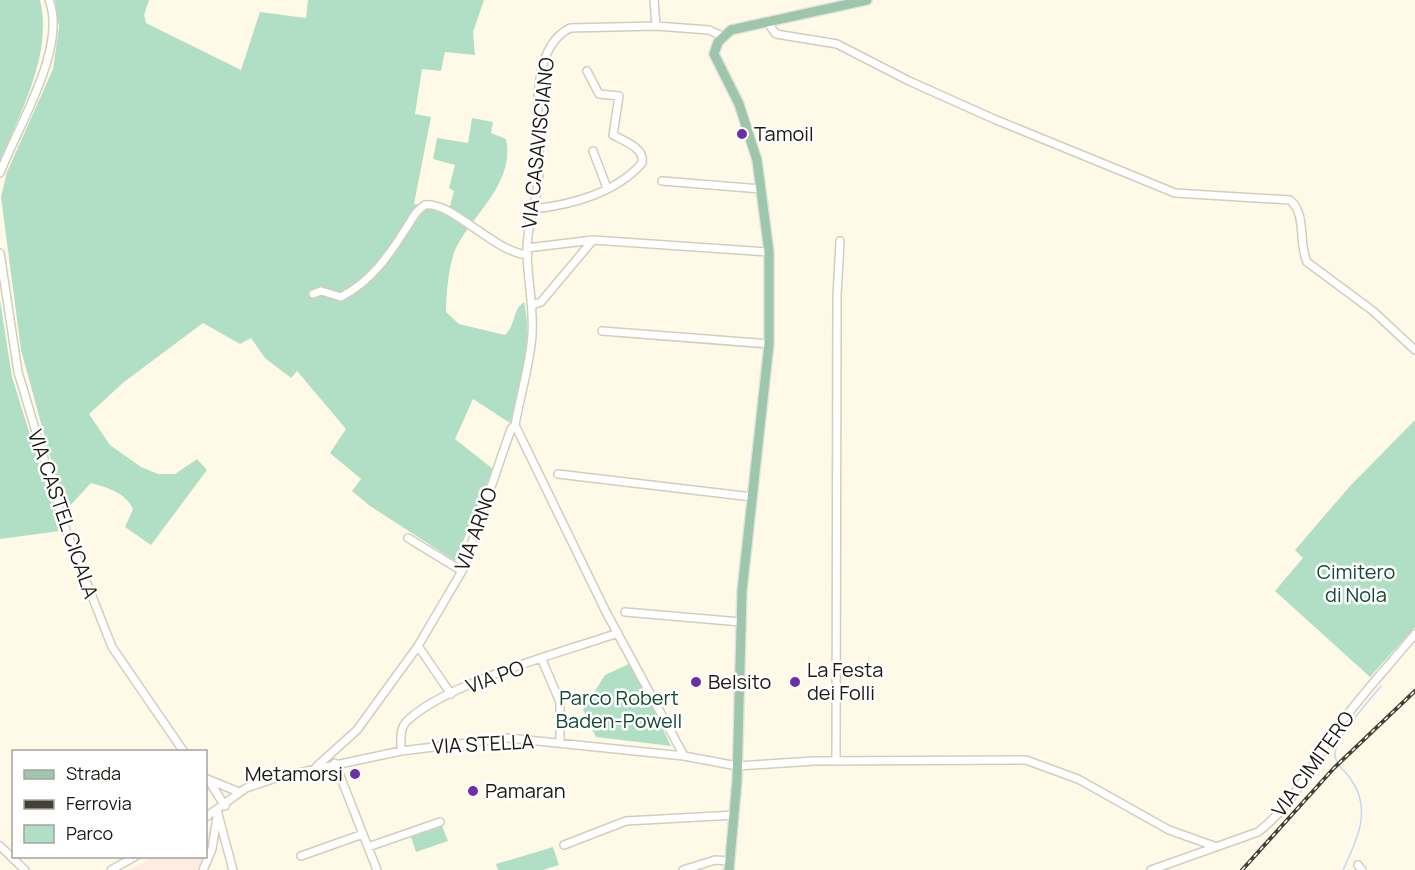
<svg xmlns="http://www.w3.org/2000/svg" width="1415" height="870" viewBox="0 0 1415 870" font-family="Manrope,sans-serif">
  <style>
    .medical { fill: #feebe2 }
    .green { fill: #b1dfc5 }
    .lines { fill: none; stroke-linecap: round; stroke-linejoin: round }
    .stream { stroke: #c2d8f9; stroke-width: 1.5 }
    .minor-casing { stroke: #d3cebb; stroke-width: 10 }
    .major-casing { stroke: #e4e3e3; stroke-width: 12 }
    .minor { stroke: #fff; stroke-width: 7 }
    .major { stroke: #9ec6ab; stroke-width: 9 }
    .rail-casing { stroke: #434037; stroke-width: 4 }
    .rail { stroke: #fff; stroke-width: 1.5; stroke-dasharray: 4.5; stroke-linecap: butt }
    .poi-dot { fill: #6f2fa4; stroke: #fff; stroke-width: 2 }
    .labels { text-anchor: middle; stroke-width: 5; stroke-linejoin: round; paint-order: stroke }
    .poi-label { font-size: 20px; fill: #1b1912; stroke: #fff; text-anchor: start }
    .street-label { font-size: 20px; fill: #1b1912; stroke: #fff }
    .park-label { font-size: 20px; fill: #134931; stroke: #fff }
  </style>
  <rect width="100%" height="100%" fill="#fffae7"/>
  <!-- medical -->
  <path class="medical" d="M 206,826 L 210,833 L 210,842 L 208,851 L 201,870 L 130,870 L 153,857 L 206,856 Z"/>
  <!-- green -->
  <path class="green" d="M 0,0 L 40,0 C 53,55 20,112 0,162 Z
    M 55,0 L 149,0 L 144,15 L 146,23 L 241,70 L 260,12 L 306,18 L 308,0 L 484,0 L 473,32 L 475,55 L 445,52 L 441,71 L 422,69 L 415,114 L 431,117 L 414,204 L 449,209 L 454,191 L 449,188 L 455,165 L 433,159 L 437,138 L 468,143 L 472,118 L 493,122 L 491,133 L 506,139 C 515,181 476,212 458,244 C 449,259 446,295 446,312 L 459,324 L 505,335 C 516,325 512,310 524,302 C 533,342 521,385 510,423 L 473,399 L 455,439 L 493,469 L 455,561 L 370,506 L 352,491 L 361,479 L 330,453 L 346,429 L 297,371 L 291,378 L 265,358 L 251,338 L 240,344 L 203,323 L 124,382 L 89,414 L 110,445 L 141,467 L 158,474 L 175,474 L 197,459 L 207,470 L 151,545 L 125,527 L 133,509 C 125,492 108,488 91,483 L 65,511 L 21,350 L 1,197 L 7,172 L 53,69 L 59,27 Z
    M 0,300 L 12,377 L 60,531 L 0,539 Z
    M 1415,420 L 1415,627 L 1370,677 L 1275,591 L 1303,558 L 1295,550 L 1351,485 Z
    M 631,663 L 671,746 L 596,737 L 583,710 L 605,675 Z
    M 442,826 L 448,841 L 416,852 L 411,837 Z
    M 553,847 L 559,865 L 543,870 L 498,870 L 496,864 Z"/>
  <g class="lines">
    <!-- stream -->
    <path class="stream" d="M 1343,870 C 1357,840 1373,809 1350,778 C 1345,771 1335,764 1335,755 C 1335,737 1370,700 1381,686"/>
    <!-- minor casing -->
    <g class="minor-casing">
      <path id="minor" d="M 654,0 L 656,26 L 709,30 L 722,36
        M 767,22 L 776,34 L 837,44 L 909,81 L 994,119 L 1175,193 L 1290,200 C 1307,214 1298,243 1307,262 L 1373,311 L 1415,350
        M 593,151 L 607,188
        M 0,173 C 17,128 68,47 49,0
        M 662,181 L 761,189
        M 533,209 C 571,205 616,193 642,163 C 645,148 624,141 613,135 L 619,96 L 599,94 L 587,71
        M 527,248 L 593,240 L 769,252
        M 0,253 L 18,372 L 64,525 L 112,647 L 184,752
        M 313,294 L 321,291 L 341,297 C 370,282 388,257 405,230 C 412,220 414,212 425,205 C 452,201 493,252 528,255
        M 532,305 L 541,302 L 593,240
        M 602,331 L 769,344
        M 515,425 L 606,612 L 684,756
        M 558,474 L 752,497
        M 408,538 L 462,571
        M 625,612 L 741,622
        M 418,646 L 451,694
        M 542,660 L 560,702 L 560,742
        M 401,751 C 401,740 399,728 408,720 C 449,682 563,652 618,633
        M 836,761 L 837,296 L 840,241
        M 335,763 L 377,870
        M 316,767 L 357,730 L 418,646 L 462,571 L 511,429 L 515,425 C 520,396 530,365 532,335 C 534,306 527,278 527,249 C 527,223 538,198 539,172 C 541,131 525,51 570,28 L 656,26
        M 207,779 L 239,792
        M 211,784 L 225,806
        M 218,814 L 233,870
        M 206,817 L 246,788 L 279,777 L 401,751 L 508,738 L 684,756 L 737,766 L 814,761 L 1026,760 L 1078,779 L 1169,830 L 1214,846
        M 564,845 L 626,821 L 735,815
        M 0,846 L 25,870
        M 368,847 L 440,822
        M 301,856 L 363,834
        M 1358,865 L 1362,870
        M 111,870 L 136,856
        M 203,870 L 212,849 L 218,811
        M 683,870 L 715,860 L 730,861
        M 1151,870 L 1258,832 C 1292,806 1309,769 1333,734 C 1357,699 1388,667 1415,634"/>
    </g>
    <!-- major casing -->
    <g class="major-casing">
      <path id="major" d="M 729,870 L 737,781 L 742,591 L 769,344 L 769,252 L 757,160 L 739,104 L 714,54 L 718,42 L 731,30 L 867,0"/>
    </g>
    <!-- minor -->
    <use href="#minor" class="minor"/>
    <!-- major -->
    <use href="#major" class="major"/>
    <!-- rail casing -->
    <g class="rail-casing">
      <path id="rail" d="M 1242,870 L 1334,768 L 1415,691"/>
    </g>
    <!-- rail -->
    <use href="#rail" class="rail"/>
  </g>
  <!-- markers -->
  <g class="poi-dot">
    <circle cx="742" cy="134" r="6"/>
    <circle cx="696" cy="682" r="6"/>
    <circle cx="795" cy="682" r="6"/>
    <circle cx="355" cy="774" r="6"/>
    <circle cx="473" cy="791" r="6"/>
  </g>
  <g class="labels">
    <!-- poi labels -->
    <g class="poi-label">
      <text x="754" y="141">Tamoil</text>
      <text x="807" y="677">La Festa<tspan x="807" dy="23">dei Folli</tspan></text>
      <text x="708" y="689">Belsito</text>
      <text x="343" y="781" text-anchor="end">Metamorsi</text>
      <text x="485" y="798">Pamaran</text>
    </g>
    <!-- street labels -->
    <g class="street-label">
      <text transform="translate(538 143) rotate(-84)" y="7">VIA CASAVISCIANO</text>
      <text transform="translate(63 514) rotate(71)" y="7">VIA CASTEL CICALA</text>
      <text transform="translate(476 529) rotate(-70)" y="7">VIA ARNO</text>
      <text transform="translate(495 677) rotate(-20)" y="7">VIA PO</text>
      <text transform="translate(483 744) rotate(-3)" y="7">VIA STELLA</text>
      <text transform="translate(1313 764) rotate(-54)" y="7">VIA CIMITERO</text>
    </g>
    <!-- park labels -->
    <g class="park-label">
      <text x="1356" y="579">Cimitero<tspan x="1356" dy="23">di Nola</tspan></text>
      <text x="619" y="705">Parco Robert<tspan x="619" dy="23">Baden-Powell</tspan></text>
    </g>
  </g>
  <!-- legend -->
  <rect x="12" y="750" width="195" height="108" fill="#ffffff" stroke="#a4a3a0" stroke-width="1.5"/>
  <rect x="24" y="770" width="30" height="9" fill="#9ec6ab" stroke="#a4a3a0" stroke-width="1.5"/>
  <text x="66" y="780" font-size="18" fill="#1b1912">Strada</text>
  <rect x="24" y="800" width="30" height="9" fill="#434037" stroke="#a4a3a0" stroke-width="1.5"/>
  <text x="66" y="810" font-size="18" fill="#1b1912">Ferrovia</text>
  <rect x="24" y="825" width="30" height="18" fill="#b1dfc5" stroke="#a4a3a0" stroke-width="1.5"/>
  <text x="66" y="840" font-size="18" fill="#1b1912">Parco</text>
</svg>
